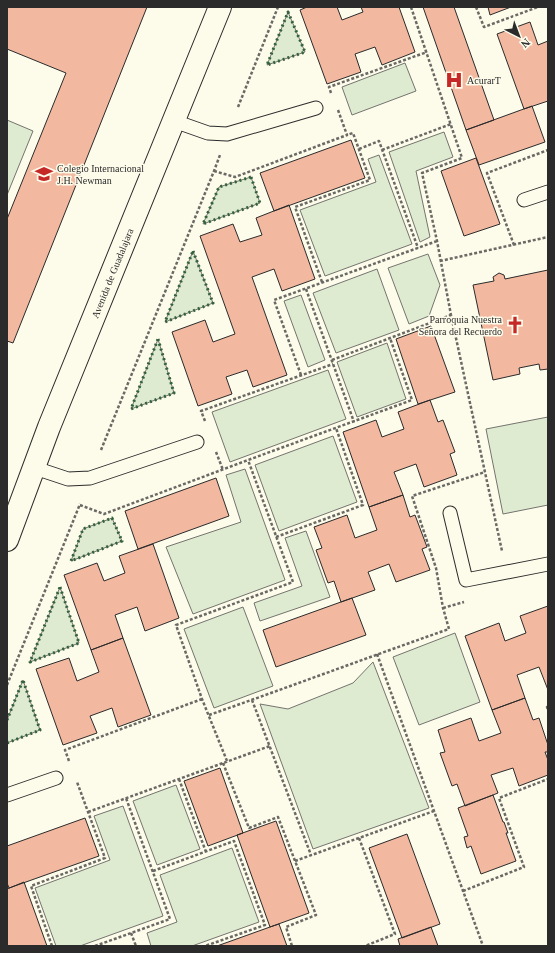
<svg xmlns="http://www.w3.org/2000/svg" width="555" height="953" viewBox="0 0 555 953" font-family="'Times New Roman',serif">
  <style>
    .green { fill: #deebd1; stroke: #74746e }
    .building { fill: #f2b8a0; stroke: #2b2b2b }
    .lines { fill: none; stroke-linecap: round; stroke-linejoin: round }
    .service-casing { stroke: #2b2b2b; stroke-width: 15 }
    .tertiary-casing { stroke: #2b2b2b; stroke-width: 24 }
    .path { stroke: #6a6964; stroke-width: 2.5; stroke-dasharray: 3 2; stroke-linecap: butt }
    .service { stroke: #fdfbea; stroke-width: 13 }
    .tertiary { stroke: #fdfbea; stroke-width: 22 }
    .hedge { stroke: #34623c; stroke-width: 3; stroke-dasharray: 2 3; stroke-linecap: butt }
    .labels { text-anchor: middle; stroke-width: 3; stroke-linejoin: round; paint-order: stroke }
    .poi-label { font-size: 10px; fill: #2b2b2b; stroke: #fdfbea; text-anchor: start }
    .street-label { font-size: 10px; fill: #2b2b2b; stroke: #fdfbea }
  </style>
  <rect width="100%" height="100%" fill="#fdfbea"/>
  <!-- green -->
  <path class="green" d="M 288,12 L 305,52 L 267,65 Z
    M 405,63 L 416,91 L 352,115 L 342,87 Z
    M 7,120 L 33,131 L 7,195 Z
    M 444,132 L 453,157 L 416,171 L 430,237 L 420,242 L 389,152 Z
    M 379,155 L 412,244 L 325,276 L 300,210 L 376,182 L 368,159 Z
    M 251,177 L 260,203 L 203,224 L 219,187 Z
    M 193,251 L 213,303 L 165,322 Z
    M 428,254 L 440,285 L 429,316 L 409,324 L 388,268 Z
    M 377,269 L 399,330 L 336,353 L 313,293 Z
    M 301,295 L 325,360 L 308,367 L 284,301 Z
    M 158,339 L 174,393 L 131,409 Z
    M 387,343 L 406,399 L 357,417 L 337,362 Z
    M 328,370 L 346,419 L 230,462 L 212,412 Z
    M 548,417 L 548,505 L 503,514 L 486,429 Z
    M 333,436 L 357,502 L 279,531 L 255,465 Z
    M 245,469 L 285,580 L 193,614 L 166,547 L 241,522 L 226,475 Z
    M 112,518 L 122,541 L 71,561 L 83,529 Z
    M 306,531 L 330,597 L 260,621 L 254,603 L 302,586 L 285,538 Z
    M 60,587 L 79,643 L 30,662 Z
    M 243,607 L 273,686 L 214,708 L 184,629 Z
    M 455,633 L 480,702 L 419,725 L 393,657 Z
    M 373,662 L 429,808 L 313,849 L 260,704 L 288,709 L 353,683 Z
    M 23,680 L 40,730 L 7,743 L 7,720 Z
    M 176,785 L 200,849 L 157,865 L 133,801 Z
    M 123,806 L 163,916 L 80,946 L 56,946 L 35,888 L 110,860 L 94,816 Z
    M 232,848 L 259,922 L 192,946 L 151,946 L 147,933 L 177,922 L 160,875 Z"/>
  <!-- building -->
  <path class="building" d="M 7,7 L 147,7 L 13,343 L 7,341 L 7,219 L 66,73 L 7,49 Z
    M 307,7 L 337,7 L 342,20 L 363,12 L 361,7 L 399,7 L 415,52 L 382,65 L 375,47 L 355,54 L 361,72 L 327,84 L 300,10 Z
    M 423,7 L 454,7 L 494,120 L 466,130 Z
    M 488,7 L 511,7 L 490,15 Z
    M 530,22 L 538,45 L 548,41 L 548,101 L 524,109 L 497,34 Z
    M 532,106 L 545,142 L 479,165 L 466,130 Z
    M 351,140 L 365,178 L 274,211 L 260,173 Z
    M 476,158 L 500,224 L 464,236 L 441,171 Z
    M 289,205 L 315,279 L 282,291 L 274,269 L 252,277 L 287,375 L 253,387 L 247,370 L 226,377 L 232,394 L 198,406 L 172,332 L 205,320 L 213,342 L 235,334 L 200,236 L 233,224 L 240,242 L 262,235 L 256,218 Z
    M 548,270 L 548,369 L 540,370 L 539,364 L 519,368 L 520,374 L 493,380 L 473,285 L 494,281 L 493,277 L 499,273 L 504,275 L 505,279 Z
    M 431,326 L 455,392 L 418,404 L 396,339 Z
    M 430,400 L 438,422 L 443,420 L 455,452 L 450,454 L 457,475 L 424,487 L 416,464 L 394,472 L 403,495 L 369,507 L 343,432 L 376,420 L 382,437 L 404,429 L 398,412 Z
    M 216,478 L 229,516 L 138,549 L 125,511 Z
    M 403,495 L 410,517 L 415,515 L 427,547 L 422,549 L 430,570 L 396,582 L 389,564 L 368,572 L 375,590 L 341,602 L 334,581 L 328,583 L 316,550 L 322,548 L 314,527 L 347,515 L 355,538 L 377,530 L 369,507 Z
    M 153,544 L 179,618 L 145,631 L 137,607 L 115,615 L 123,638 L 91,650 L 64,575 L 97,563 L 104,581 L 125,573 L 119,556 Z
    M 352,598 L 366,635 L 276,667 L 263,630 Z
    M 548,606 L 548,690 L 539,667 L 517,675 L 525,698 L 492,710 L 465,636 L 499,623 L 505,641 L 526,633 L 520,616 Z
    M 123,638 L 151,715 L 118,727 L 112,708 L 90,716 L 97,733 L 63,745 L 36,669 L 69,658 L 77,681 L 99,672 L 91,650 Z
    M 525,698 L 533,720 L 539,718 L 548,745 L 548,752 L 545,752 L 548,760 L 548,775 L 519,786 L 513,768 L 491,775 L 498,793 L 465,806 L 457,784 L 452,786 L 440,753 L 445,752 L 438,730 L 471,718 L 479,741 L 501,733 L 492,710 Z
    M 220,768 L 243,833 L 208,846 L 184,781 Z
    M 493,795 L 503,822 L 504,822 L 508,833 L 506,833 L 516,861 L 481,874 L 471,846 L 467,848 L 464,837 L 468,836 L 458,808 Z
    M 85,818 L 99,856 L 9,888 L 7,883 L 7,846 Z
    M 276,821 L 309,913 L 270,927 L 237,835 Z
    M 407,834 L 440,924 L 402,938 L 369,848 Z
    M 24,882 L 47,946 L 7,946 L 7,889 Z
    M 279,924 L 287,946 L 217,946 L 270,927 Z
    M 431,927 L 438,946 L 400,946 L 398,939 Z"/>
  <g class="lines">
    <!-- service casing -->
    <g class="service-casing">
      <path id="service" d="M 174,121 L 208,133 L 227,134 L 316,108
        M 524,200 L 548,192
        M 35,468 L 68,479 L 90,478 L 197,442
        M 450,513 L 466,580 L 548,564
        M 7,795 L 56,778"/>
    </g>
    <!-- tertiary casing -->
    <g class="tertiary-casing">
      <path id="tertiary" d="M 7,540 L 49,427 L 220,7"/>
    </g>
    <!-- path -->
    <path class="path" d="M 411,7 L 462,158 L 422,173 L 437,241 L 451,315 L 502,551
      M 476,7 L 484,27 L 538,7
      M 331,93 L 329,87 L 427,52
      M 238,107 L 278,7
      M 359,149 L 379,141 L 418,248
      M 382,150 L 451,124
      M 214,171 L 235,177 L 347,135 L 338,110
      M 514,245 L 487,173 L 548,150
      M 440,261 L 548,237
      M 322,282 L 295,207 L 370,180 L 353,133 L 347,135
      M 306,289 L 354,422
      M 332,360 L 451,315
      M 301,375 L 274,300 L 437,241
      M 205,421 L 201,411 L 333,364
      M 101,450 L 214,171 L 220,155
      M 216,452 L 223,470
      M 80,505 L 104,514 L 248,460 L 412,400 L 390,338
      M 276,537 L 363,505 L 336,428
      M 443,608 L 464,602
      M 377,654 L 483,946
      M 7,685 L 80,504
      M 252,700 L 311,855
      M 548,707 L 547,707 L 548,710
      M 209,715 C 289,687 369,657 449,629 L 443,608 L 436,568 L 412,496 L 485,472
      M 69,761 L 65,750 L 202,699
      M 227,761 L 202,699 L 176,625 L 293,582 L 248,460
      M 223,763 L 249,828 L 278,817 L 316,915 L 286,927 L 292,946
      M 179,779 L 206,852
      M 88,812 L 270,746
      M 359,838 L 395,934 L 365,946
      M 295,861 L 434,811
      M 153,871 L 234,841 L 265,925 L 205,946
      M 463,891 L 524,867 L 499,798 L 548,779
      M 131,933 L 136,946
      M 52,946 L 31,886 L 105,858 L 77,782
      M 95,946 L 170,919 L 126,798"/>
    <!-- service -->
    <use href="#service" class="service"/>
    <!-- tertiary -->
    <use href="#tertiary" class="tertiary"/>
    <!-- hedge -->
    <path class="hedge" d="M 288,12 L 305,52 L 267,65 Z
      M 251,177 L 260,203 L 203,224 L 219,187 Z
      M 193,251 L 213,303 L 165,322 Z
      M 158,339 L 174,393 L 131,409 Z
      M 112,518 L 122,541 L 71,561 L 83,529 Z
      M 60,587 L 79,643 L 30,662 Z
      M 7,720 L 23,680
      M 7,743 L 40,730 L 23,680"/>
  </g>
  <!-- icons -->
  <defs>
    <g id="hospital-bare" transform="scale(1.38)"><path d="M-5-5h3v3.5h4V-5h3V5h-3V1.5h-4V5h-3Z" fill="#c62828" stroke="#fdfbea" stroke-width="2.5" paint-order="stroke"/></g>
    <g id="school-bare" transform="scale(1.38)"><path d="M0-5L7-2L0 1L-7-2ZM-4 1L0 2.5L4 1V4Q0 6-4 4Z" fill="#c62828" stroke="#fdfbea" stroke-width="2.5" paint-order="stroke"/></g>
    <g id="church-bare" transform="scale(1.38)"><path d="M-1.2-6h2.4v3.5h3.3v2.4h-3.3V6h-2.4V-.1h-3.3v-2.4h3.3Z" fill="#c62828" stroke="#fdfbea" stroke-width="2.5" paint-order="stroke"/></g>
  </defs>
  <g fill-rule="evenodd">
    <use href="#hospital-bare" x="454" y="80"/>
    <use href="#school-bare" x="44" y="174"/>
    <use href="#church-bare" x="515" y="325"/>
  </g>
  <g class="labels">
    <!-- poi labels -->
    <g class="poi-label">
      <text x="467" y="84">AcurarT</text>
      <text x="57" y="172">Colegio Internacional<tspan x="57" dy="12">J.H. Newman</tspan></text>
      <text x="502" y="323" text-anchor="end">Parroquia Nuestra<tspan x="502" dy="12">Señora del Recuerdo</tspan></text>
    </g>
    <!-- street labels -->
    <g class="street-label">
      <text transform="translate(112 273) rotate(-68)" y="4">Avenida de Guadalajara</text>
    </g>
  </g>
  <!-- border -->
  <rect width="555" height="953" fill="none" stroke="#2b2b2b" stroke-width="16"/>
  <!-- north arrow -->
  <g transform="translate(519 36) rotate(138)" stroke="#fdfbea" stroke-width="3" paint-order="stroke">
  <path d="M0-3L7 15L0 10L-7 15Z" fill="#2b2b2b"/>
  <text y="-6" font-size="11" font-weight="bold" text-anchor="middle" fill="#2b2b2b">N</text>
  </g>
</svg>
